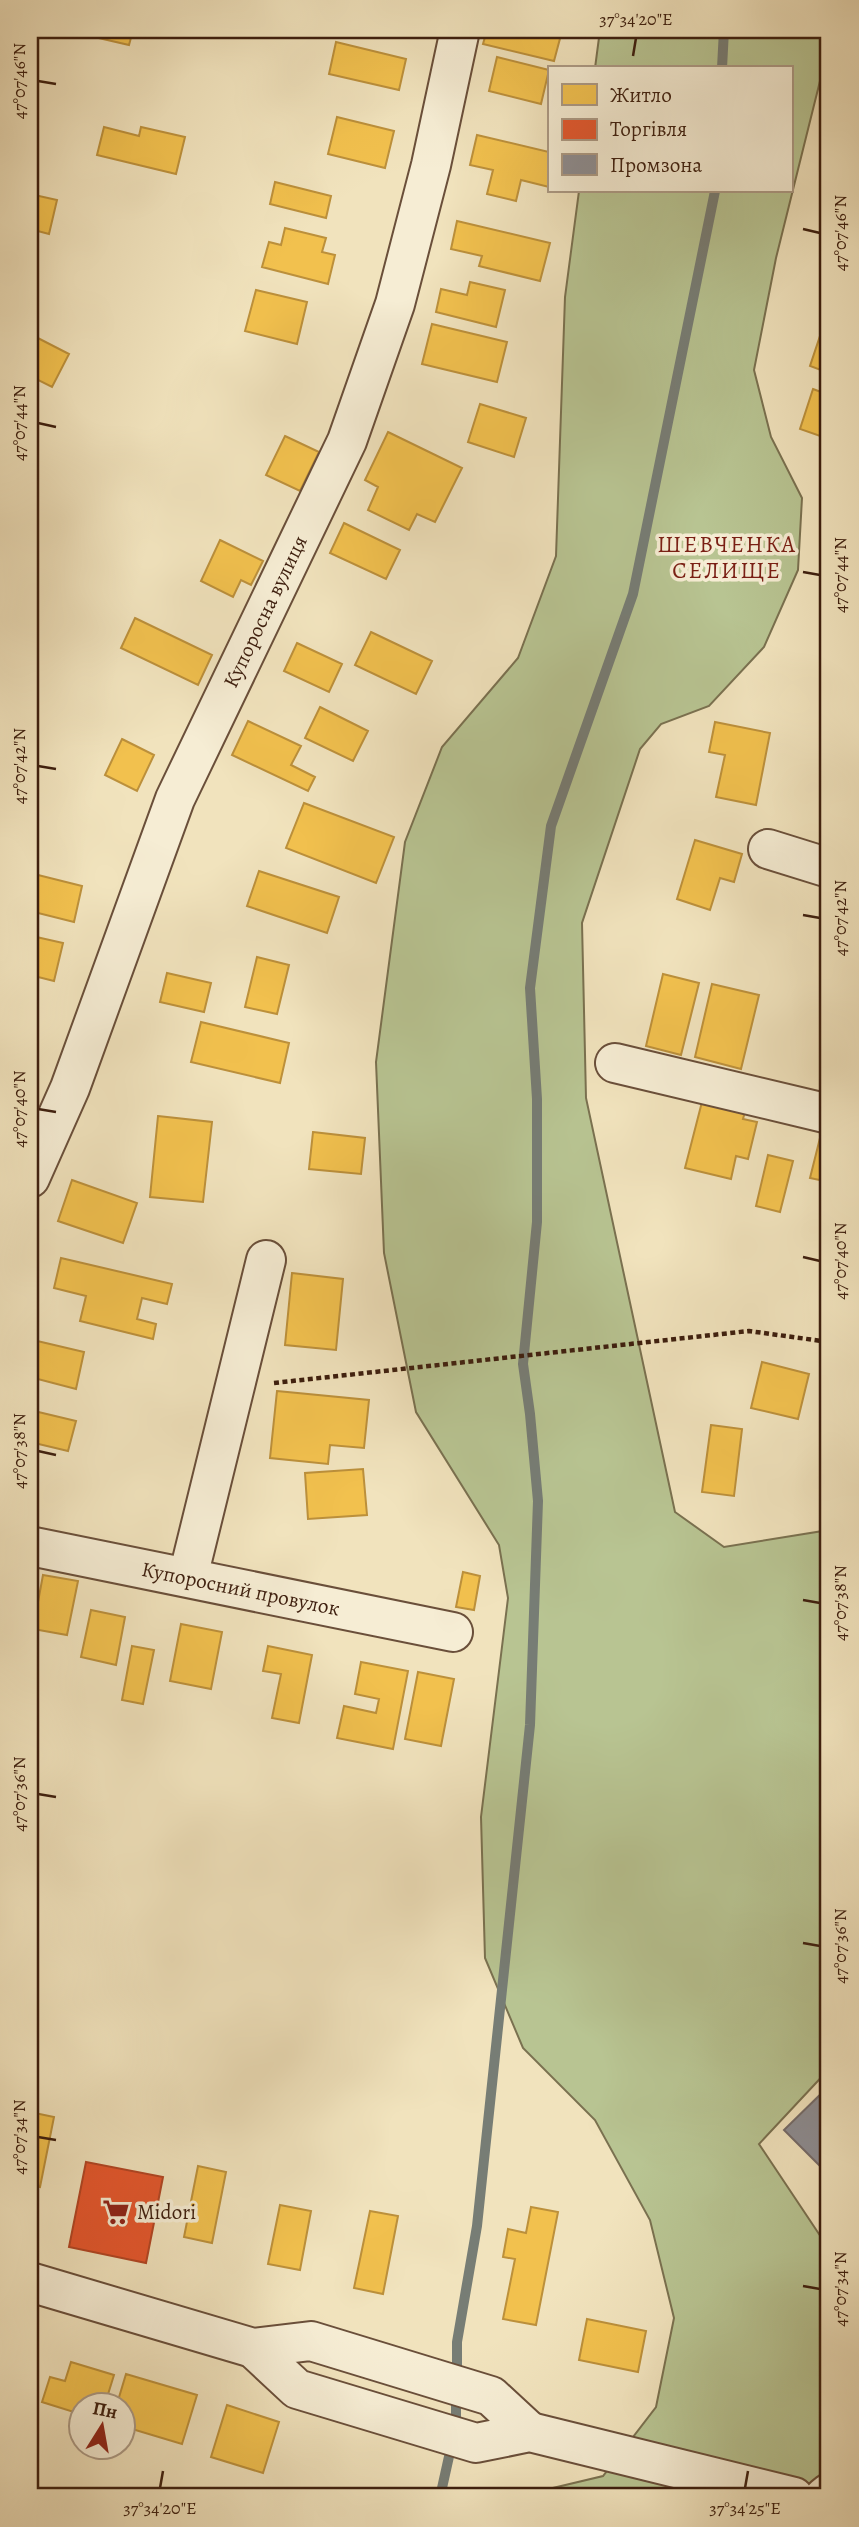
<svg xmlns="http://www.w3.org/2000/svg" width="859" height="2527" viewBox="0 0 859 2527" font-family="Alegreya,serif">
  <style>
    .green { fill: #b8c492; stroke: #7a7150; stroke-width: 2 }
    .homes { fill: #f2c14e; stroke: #bc903b; stroke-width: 2 }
    .shops { fill: #e4572e; stroke: #b24624; stroke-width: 2 }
    .industry { fill: #8d8d92; stroke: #756c6a; stroke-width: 2 }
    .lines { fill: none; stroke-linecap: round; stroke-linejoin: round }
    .stream { stroke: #777d75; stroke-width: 10 }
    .minor-casing { stroke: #6a4f3a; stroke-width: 42 }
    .path { stroke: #3d1e0e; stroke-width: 4.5; stroke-dasharray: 5 3.5; stroke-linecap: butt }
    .minor { stroke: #f6edd4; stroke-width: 38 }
    .ticks { fill: none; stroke: #3d1e0e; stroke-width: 2.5 }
    .labels { text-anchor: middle; stroke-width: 7; stroke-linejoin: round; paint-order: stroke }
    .street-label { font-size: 21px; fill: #3d1e0e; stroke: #f6edd4 }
    .poi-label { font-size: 21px; fill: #3d1e0e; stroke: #f6edd4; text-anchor: start }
    .neighbourhood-label { font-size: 23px; letter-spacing: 2px; fill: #7a1f14; stroke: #f6edd4 }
    .neatline { fill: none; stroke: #3d1e0e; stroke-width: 2.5 }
    .ticks-label { font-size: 18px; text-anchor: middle; fill: #3d1e0e }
  </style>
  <rect width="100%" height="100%" fill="#f1e3bd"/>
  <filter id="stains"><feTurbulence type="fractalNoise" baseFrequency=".00286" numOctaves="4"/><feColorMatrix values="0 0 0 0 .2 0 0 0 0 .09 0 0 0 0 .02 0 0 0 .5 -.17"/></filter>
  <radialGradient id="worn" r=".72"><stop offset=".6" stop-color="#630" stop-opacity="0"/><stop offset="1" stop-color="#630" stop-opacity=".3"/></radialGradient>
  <!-- green -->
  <path class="green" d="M 600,30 L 829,30 L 820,81 L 776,258 L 754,370 L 771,437 L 802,498 L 798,570 L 764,647 L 709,706 L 661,724 L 640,749 L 582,923 L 586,1098 L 675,1512 L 724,1547 L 829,1530 L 829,2069 L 759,2144 L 829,2249 L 829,2497 L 438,2497 L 453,2489 L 515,2497 L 603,2476 L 656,2407 L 674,2318 L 650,2220 L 595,2120 L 523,2048 L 485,1958 L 481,1817 L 508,1598 L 499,1545 L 416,1412 L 384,1253 L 376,1062 L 405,842 L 442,747 L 518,658 L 556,556 L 565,297 L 579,191 L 791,191 L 791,68 L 595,68 Z"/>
  <!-- homes -->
  <path class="homes" d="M 64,30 L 133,30 L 129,45 Z
    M 487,30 L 555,30 L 562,31 L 554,61 L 483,44 Z
    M 336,42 L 406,59 L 399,90 L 329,74 Z
    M 497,57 L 549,70 L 541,104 L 489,91 Z
    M 337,117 L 394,131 L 385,168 L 328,154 Z
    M 104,127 L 139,136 L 141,127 L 185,137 L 176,174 L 97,155 Z
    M 477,135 L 549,152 L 549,187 L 521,180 L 516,201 L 487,194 L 493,170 L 470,165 Z
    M 275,182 L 331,196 L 326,218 L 270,204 Z
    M 30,194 L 57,200 L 49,234 L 30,229 Z
    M 457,221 L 550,243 L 540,281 L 479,266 L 482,256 L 451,249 Z
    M 285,228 L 326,238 L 322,252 L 335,255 L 328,284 L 262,267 L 269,242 L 281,245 Z
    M 470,282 L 505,290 L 496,327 L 436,312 L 441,289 L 467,295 Z
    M 256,290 L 307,302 L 297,344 L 245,331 Z
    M 432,324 L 507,342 L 497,382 L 422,364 Z
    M 821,333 L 829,335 L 829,373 L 810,366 Z
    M 30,334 L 69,354 L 52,387 L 30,376 Z
    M 813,389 L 829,395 L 829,426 L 827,425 L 823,437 L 800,429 Z
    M 480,404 L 526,418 L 514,457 L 468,442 Z
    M 388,432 L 462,468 L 435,522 L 417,514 L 409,530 L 368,510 L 378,487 L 365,480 Z
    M 285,436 L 319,452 L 300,491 L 266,475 Z
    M 344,523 L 400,550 L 386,579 L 330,553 Z
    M 220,540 L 263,561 L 251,585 L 241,580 L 233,597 L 201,581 Z
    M 135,618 L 212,655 L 198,685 L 121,648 Z
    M 371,632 L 432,661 L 416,694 L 355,665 Z
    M 297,643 L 342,664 L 329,692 L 284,671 Z
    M 320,707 L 368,731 L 353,761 L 305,738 Z
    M 248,721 L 301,746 L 291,765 L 315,777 L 308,791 L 232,755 Z
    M 715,722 L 770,733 L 756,805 L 716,797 L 725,755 L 709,752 Z
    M 122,739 L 154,755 L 137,791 L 105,775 Z
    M 304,803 L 394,837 L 376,883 L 286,848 Z
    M 695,840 L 742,854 L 734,882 L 720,878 L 710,910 L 677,899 Z
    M 259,871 L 339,897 L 327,933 L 247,906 Z
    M 30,873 L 82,886 L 74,922 L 30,911 Z
    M 32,936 L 63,943 L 54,981 L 30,975 L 30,946 Z
    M 257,957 L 289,965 L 277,1014 L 245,1007 Z
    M 167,973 L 211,983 L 204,1012 L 160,1002 Z
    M 663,974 L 699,983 L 681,1055 L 646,1046 Z
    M 712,984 L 759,995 L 741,1069 L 695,1057 Z
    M 201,1022 L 289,1043 L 280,1083 L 191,1062 Z
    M 703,1098 L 746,1108 L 743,1119 L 757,1122 L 748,1159 L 736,1156 L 731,1179 L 685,1168 Z
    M 158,1116 L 212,1122 L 203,1202 L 150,1197 Z
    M 822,1130 L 829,1132 L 829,1182 L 810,1178 Z
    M 313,1132 L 365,1138 L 361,1174 L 309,1169 Z
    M 768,1155 L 793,1161 L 780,1212 L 756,1206 Z
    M 72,1180 L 137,1203 L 123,1243 L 58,1221 Z
    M 61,1258 L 172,1284 L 167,1304 L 142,1298 L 137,1319 L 156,1324 L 153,1339 L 80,1321 L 86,1296 L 54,1288 Z
    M 292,1273 L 343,1279 L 336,1350 L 285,1345 Z
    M 33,1340 L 84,1352 L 76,1389 L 30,1377 L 30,1353 Z
    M 762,1362 L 809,1374 L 798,1419 L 751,1408 Z
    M 277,1391 L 369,1400 L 364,1448 L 330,1445 L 328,1464 L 270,1458 Z
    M 30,1410 L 76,1421 L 68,1451 L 30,1442 Z
    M 711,1425 L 742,1429 L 734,1496 L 702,1492 Z
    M 363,1469 L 367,1515 L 308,1519 L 305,1473 Z
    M 463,1572 L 480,1576 L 474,1610 L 456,1607 Z
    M 43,1575 L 78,1581 L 67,1635 L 33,1629 Z
    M 91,1610 L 125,1617 L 116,1665 L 81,1657 Z
    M 181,1624 L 222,1632 L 211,1689 L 170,1681 Z
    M 132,1646 L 154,1650 L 143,1704 L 122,1700 Z
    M 268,1646 L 312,1655 L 299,1723 L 272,1718 L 281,1674 L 263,1671 Z
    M 361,1662 L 408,1671 L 393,1749 L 337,1738 L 344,1706 L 376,1713 L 379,1699 L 355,1694 Z
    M 418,1672 L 454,1679 L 441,1746 L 405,1739 Z
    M 30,2112 L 54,2117 L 40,2187 L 30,2185 Z
    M 198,2166 L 226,2172 L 212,2243 L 184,2237 Z
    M 280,2205 L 311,2211 L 300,2270 L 268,2264 Z
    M 531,2207 L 558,2212 L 536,2325 L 503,2319 L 515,2259 L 503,2257 L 508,2229 L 526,2233 Z
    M 370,2211 L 398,2216 L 383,2294 L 354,2288 Z
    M 587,2319 L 646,2331 L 638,2372 L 579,2360 Z
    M 71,2362 L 114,2375 L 105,2404 L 80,2404 L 80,2414 L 42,2402 L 50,2377 L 65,2381 Z
    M 126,2374 L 197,2395 L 182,2444 L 122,2426 L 122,2404 L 117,2404 Z
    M 227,2405 L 279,2422 L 263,2473 L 211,2457 Z"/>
  <!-- shops -->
  <path class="shops" d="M 86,2162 L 163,2177 L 146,2263 L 69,2247 Z"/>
  <!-- industry -->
  <path class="industry" d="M 829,2086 L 829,2165 L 824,2170 L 784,2130 Z"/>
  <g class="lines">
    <!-- stream -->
    <path class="stream" d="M 722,68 L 724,30
      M 457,2377 L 457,2342 L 477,2226 L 530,1725 L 538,1501 L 530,1414 L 523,1364 L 537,1222 L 537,1099 L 530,988 L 551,826 L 633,594 L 715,191
      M 440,2497 L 456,2425 L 456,2393"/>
    <!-- minor casing -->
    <g class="minor-casing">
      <g id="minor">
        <path d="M 768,849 L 829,868"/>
        <path d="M 615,1063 L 829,1114"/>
        <path id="s1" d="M 30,1178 L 70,1088 L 175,799 L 347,441 L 395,304 L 431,165 L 460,30"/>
        <path id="s2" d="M 30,1546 L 453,1632"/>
        <path d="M 188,1577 L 266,1260"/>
        <path d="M 30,2282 L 253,2348 L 311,2341 L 491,2396 L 530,2432"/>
        <path d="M 253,2348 L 297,2389 L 476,2443 L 530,2432 L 794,2497"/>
        <path d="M 824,2497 L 829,2493"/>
      </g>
    </g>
    <!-- path -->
    <path class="path" d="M 274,1383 L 749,1331 L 829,1342"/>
    <!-- minor -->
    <use href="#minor" class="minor"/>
  </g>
  <!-- ticks -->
  <path class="ticks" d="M 633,56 L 636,38M 38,81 L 56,84M 803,229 L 820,233M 38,423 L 56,427M 803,572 L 820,575M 38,766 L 56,769M 803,915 L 820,918M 38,1109 L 56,1112M 803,1257 L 820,1261M 38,1451 L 56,1455M 803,1600 L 820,1603M 38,1794 L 56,1797M 803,1943 L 820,1946M 38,2137 L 56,2140M 803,2286 L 820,2289M 160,2488 L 163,2471M 745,2488 L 748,2471"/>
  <!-- icons -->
  <defs>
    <g id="supermarket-bare" transform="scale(2.1)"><path d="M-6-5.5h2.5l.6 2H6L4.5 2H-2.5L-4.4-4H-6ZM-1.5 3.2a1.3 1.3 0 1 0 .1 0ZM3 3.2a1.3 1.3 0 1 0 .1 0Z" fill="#8f2418" stroke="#f6edd4" stroke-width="2.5" paint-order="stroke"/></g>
  </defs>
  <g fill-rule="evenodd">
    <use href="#supermarket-bare" x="116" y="2212"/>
  </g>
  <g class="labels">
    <!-- street labels -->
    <g class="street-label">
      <text dy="7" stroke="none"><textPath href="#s1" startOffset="614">Купоросна вулиця</textPath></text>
      <text dy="7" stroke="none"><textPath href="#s2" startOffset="215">Купоросний провулок</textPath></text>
    </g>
    <!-- poi labels -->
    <g class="poi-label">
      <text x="137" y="2219">Midori</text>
    </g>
    <!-- neighbourhood labels -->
    <g class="neighbourhood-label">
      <text x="727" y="552">ШЕВЧЕНКА<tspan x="727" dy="26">СЕЛИЩЕ</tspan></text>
    </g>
  </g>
  <!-- margin -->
  <rect width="859" height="2527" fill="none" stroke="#f1e3bd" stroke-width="77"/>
  <!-- legend -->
  <rect x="548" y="66" width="245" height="126" fill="#f6edd4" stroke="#ac9a85" stroke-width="2"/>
  <rect x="562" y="84" width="35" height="21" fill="#f2c14e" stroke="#ac9a85" stroke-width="2"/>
  <text x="610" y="102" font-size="21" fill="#3d1e0e">Житло</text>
  <rect x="562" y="119" width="35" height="21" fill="#e4572e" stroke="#ac9a85" stroke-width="2"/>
  <text x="610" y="136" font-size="21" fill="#3d1e0e">Торгівля</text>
  <rect x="562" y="154" width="35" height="21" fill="#8d8d92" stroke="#ac9a85" stroke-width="2"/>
  <text x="610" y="172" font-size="21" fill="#3d1e0e">Промзона</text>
  <!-- north arrow -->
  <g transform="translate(102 2426) rotate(11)"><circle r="33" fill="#f6edd4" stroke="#ac9a85" stroke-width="2"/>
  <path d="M0-5L12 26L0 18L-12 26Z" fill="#8f2418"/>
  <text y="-10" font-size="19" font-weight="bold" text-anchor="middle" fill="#3d1e0e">Пн</text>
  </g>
  <rect x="38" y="38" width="782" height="2450" class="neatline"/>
  <g class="ticks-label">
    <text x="636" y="25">37°34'20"E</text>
    <text transform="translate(19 81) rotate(-90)" y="6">47°07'46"N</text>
    <text transform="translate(840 233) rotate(-90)" y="6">47°07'46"N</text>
    <text transform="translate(19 423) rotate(-90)" y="6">47°07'44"N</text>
    <text transform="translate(840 575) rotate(-90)" y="6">47°07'44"N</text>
    <text transform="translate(19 766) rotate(-90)" y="6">47°07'42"N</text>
    <text transform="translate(840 918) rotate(-90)" y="6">47°07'42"N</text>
    <text transform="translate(19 1109) rotate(-90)" y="6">47°07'40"N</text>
    <text transform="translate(840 1261) rotate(-90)" y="6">47°07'40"N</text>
    <text transform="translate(19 1451) rotate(-90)" y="6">47°07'38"N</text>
    <text transform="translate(840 1603) rotate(-90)" y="6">47°07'38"N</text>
    <text transform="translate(19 1794) rotate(-90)" y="6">47°07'36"N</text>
    <text transform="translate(840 1946) rotate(-90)" y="6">47°07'36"N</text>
    <text transform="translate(19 2137) rotate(-90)" y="6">47°07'34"N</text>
    <text transform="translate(840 2289) rotate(-90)" y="6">47°07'34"N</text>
    <text x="160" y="2514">37°34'20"E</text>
    <text x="745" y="2514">37°34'25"E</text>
  </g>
  <rect width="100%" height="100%" filter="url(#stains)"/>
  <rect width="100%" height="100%" fill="url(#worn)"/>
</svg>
